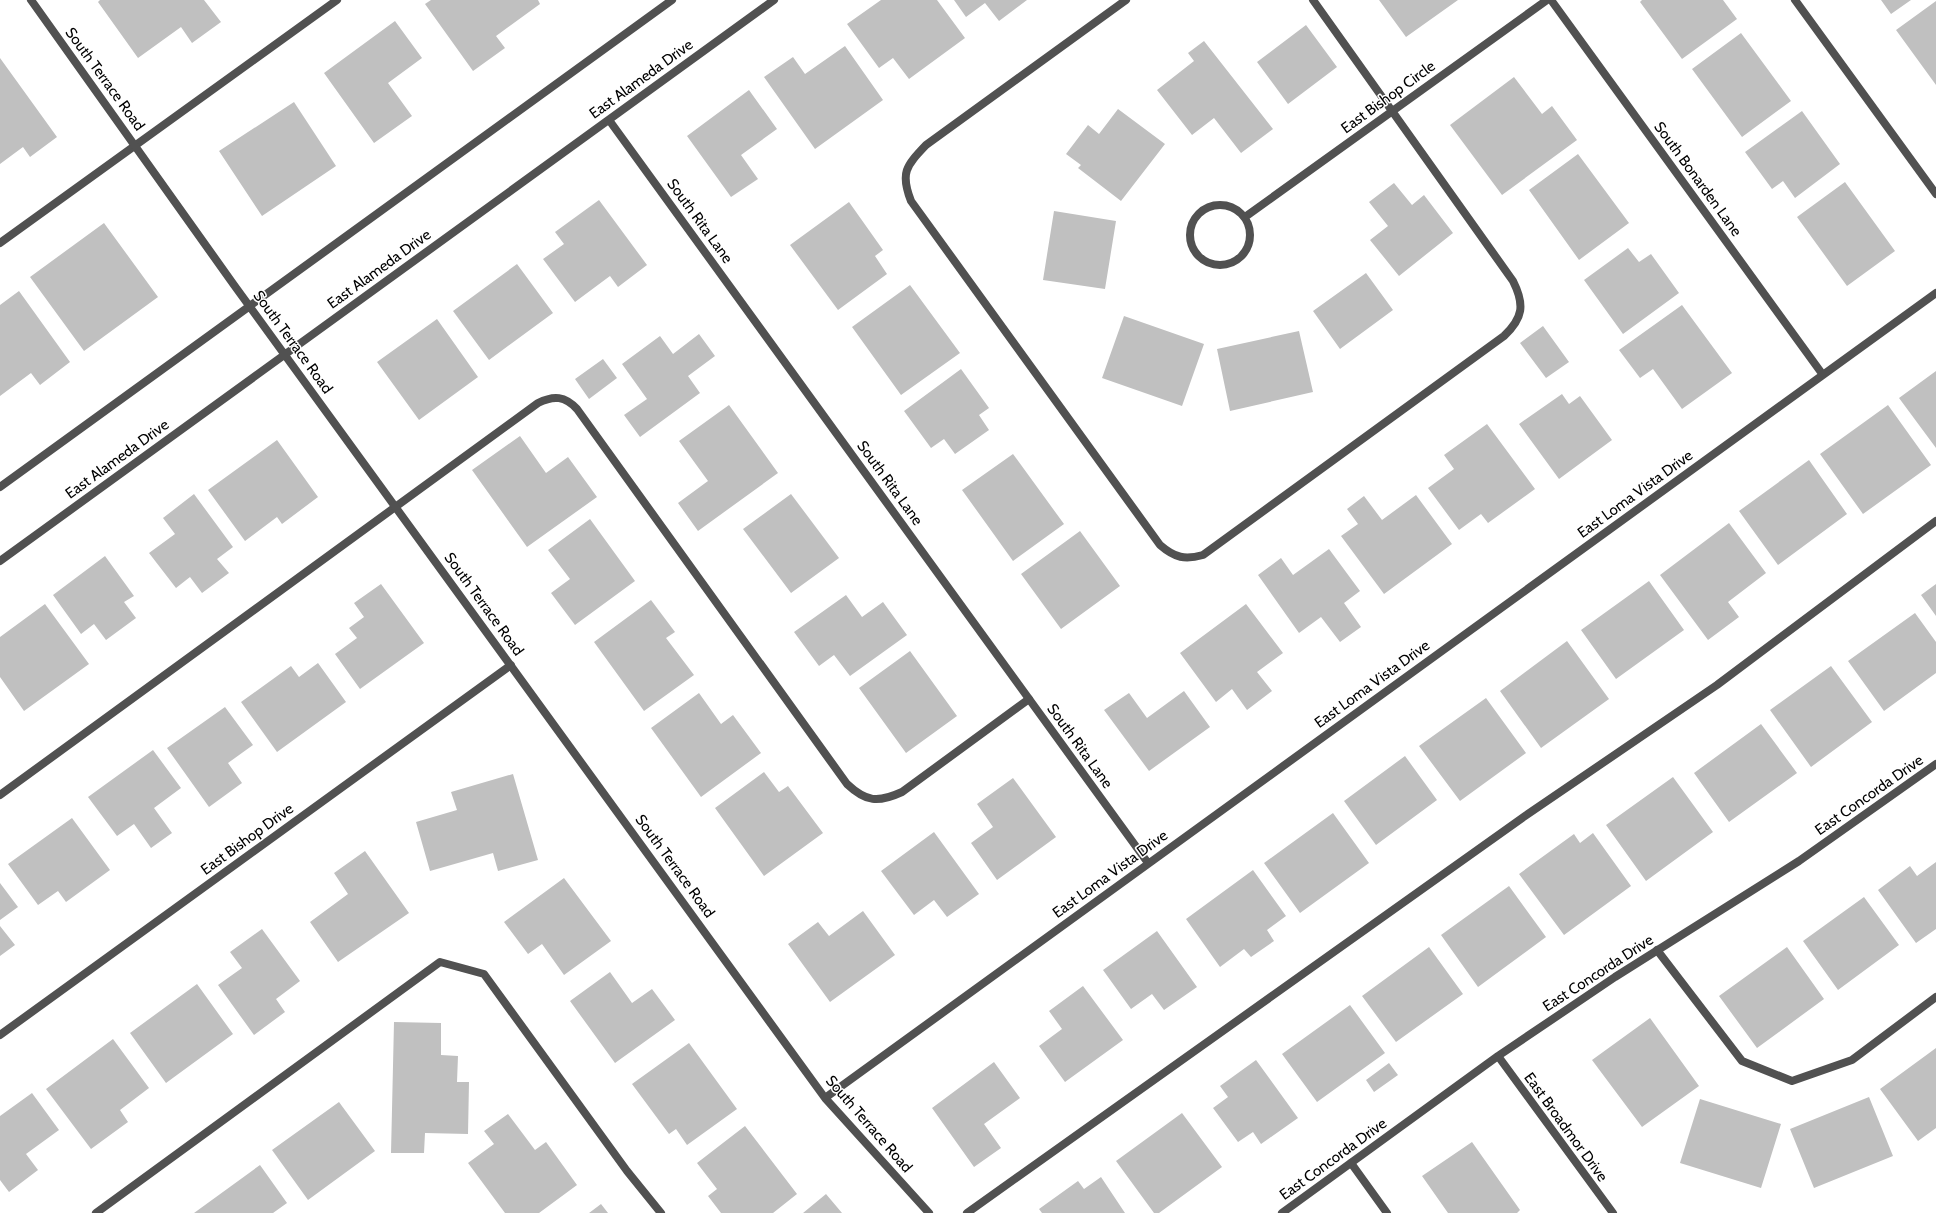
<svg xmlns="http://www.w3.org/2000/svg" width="1936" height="1213" viewBox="0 0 1936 1213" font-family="Cabin,sans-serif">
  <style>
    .building { fill: #c0c0c0 }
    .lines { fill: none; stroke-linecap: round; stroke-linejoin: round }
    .service { stroke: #515151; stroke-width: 8 }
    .minor { stroke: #515151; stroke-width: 8 }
    .labels { text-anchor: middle; stroke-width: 3; stroke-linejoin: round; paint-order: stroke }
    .street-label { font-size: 15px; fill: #000; stroke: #fff }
  </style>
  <rect width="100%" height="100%" fill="#fff"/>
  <!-- building -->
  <path class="building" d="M 100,0 L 204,0 L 221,22 L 192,43 L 181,27 L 138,58 L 98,2 Z
    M 431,0 L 538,0 L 540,4 L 496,36 L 505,48 L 473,71 L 425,4 Z
    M 881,0 L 937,0 L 965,38 L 909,79 L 893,58 L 879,68 L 847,24 Z
    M 954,0 L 1027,0 L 999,21 L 985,3 L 966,17 Z
    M 1379,0 L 1458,0 L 1406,37 Z
    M 1642,0 L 1723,0 L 1737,19 L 1682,59 L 1640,2 Z
    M 1881,0 L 1911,0 L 1891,14 Z
    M 1936,1 L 1936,85 L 1896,30 Z
    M 395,21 L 422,58 L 388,83 L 412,116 L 374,143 L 324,73 Z
    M 1306,25 L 1337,67 L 1288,104 L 1257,62 Z
    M 1741,33 L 1791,101 L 1742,137 L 1692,69 Z
    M 1204,41 L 1273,129 L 1241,153 L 1214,118 L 1192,135 L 1157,90 L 1194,61 L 1188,53 Z
    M 845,46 L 883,100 L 815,149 L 764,77 L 793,57 L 805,74 Z
    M 0,58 L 57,137 L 30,157 L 23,147 L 0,164 Z
    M 1514,77 L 1542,114 L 1552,106 L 1577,140 L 1502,195 L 1450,125 Z
    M 749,90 L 777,129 L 741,155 L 758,179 L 731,197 L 687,136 Z
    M 294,102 L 336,166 L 262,216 L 219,151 Z
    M 1118,109 L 1165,144 L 1121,201 L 1078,168 L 1081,165 L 1066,154 L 1088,125 L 1099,134 Z
    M 1802,111 L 1840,164 L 1795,198 L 1783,181 L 1772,189 L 1745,152 Z
    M 1578,154 L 1629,223 L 1579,260 L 1529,190 Z
    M 1845,182 L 1895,251 L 1847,286 L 1797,217 Z
    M 1394,183 L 1412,205 L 1424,195 L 1453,233 L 1399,276 L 1370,240 L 1388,226 L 1369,202 Z
    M 599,200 L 647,265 L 618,287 L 610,276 L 575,302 L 543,259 L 564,244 L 555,232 Z
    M 849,202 L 883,250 L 875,256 L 887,274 L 838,310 L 790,245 Z
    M 1054,211 L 1116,221 L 1105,289 L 1043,280 Z
    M 104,223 L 158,297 L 84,351 L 30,277 Z
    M 1628,248 L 1639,262 L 1651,254 L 1679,293 L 1623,334 L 1584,280 Z
    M 517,264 L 553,313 L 489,360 L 453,311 Z
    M 1366,273 L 1393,310 L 1340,349 L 1313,311 Z
    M 910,285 L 960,353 L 901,395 L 852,327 Z
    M 19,291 L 70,362 L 40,385 L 31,373 L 0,396 L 0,305 Z
    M 1682,305 L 1732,373 L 1682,409 L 1653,369 L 1640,378 L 1619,350 Z
    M 1124,316 L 1204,344 L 1182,406 L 1102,378 Z
    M 437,319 L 478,377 L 419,420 L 377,362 Z
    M 1543,326 L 1569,362 L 1546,378 L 1520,343 Z
    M 1299,331 L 1313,392 L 1230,411 L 1217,349 Z
    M 699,334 L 715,356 L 688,376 L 700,393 L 640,437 L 624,415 L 647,399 L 622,364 L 660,336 L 673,354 Z
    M 603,359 L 617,378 L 589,399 L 575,379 Z
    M 961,369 L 989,408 L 979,415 L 989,430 L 955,454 L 944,439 L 931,448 L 904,411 Z
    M 1936,371 L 1936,448 L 1899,398 Z
    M 1562,394 L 1569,404 L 1580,396 L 1612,440 L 1559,479 L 1519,424 Z
    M 729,405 L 778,473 L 698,531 L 678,503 L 708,481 L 679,441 Z
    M 1888,405 L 1931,465 L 1863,514 L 1820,454 Z
    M 1487,424 L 1535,489 L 1488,523 L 1481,514 L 1459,530 L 1428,488 L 1454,469 L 1444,455 Z
    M 520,436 L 546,473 L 568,457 L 597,497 L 527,547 L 472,470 Z
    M 277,440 L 318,497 L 282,524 L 277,517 L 245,541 L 208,490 Z
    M 1013,454 L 1064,524 L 1013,561 L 962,490 Z
    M 1809,460 L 1847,514 L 1778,565 L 1739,511 Z
    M 194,494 L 233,547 L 217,559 L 229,573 L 202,593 L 190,577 L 176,588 L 149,553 L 175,534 L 163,518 Z
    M 791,494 L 839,558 L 791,593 L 743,529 Z
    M 1416,495 L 1452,544 L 1384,594 L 1341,536 L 1358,524 L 1347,509 L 1364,496 L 1382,520 Z
    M 590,519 L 635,581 L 575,625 L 551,593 L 570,579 L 548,550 Z
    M 1729,523 L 1766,573 L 1728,602 L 1739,617 L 1708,640 L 1660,575 Z
    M 1080,531 L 1120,586 L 1061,629 L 1021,574 Z
    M 1329,549 L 1360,591 L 1344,603 L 1361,627 L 1340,642 L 1321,617 L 1299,633 L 1258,575 L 1281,558 L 1293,575 Z
    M 105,556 L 134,596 L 124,602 L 136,618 L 106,640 L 94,624 L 81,634 L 53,595 Z
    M 1649,581 L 1684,630 L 1616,679 L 1581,630 Z
    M 381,584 L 424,643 L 360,689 L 335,654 L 357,638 L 349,628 L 364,617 L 354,603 Z
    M 1936,584 L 1936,616 L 1921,595 Z
    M 846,595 L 862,617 L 883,602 L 907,635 L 850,676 L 834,655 L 819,666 L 794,632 Z
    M 651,600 L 675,632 L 666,638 L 694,675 L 644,711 L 594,642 Z
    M 45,604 L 89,664 L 24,711 L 0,677 L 0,637 Z
    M 1246,604 L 1283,653 L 1257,672 L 1272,691 L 1247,710 L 1232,689 L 1216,702 L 1180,653 Z
    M 1915,613 L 1936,642 L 1936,673 L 1884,711 L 1848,661 Z
    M 1567,641 L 1609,699 L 1541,748 L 1500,691 Z
    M 910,651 L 957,716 L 906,753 L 859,688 Z
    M 318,663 L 346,702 L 277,752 L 241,702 L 291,666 L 299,677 Z
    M 1831,666 L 1872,722 L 1811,767 L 1770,710 Z
    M 1184,691 L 1210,727 L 1149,771 L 1104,710 L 1129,693 L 1147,718 Z
    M 699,693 L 721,724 L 733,715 L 761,753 L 701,797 L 651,728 Z
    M 1486,698 L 1526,753 L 1460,801 L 1419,746 Z
    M 225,707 L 253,745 L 228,763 L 242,783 L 209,807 L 167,748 Z
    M 1761,724 L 1797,773 L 1729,822 L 1694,773 Z
    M 153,750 L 181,788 L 154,808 L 172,833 L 151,848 L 134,824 L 117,836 L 88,797 Z
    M 1405,756 L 1437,800 L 1376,845 L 1344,801 Z
    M 764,772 L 779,792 L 788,786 L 823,833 L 764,876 L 715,808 Z
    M 513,774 L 538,860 L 498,871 L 493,853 L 430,871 L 416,822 L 457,810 L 451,792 Z
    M 1673,777 L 1713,832 L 1646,881 L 1606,825 Z
    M 1013,778 L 1056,837 L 997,880 L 971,843 L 993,827 L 977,804 Z
    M 1333,813 L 1369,863 L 1300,913 L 1264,863 Z
    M 72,818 L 110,870 L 66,902 L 58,891 L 38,905 L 8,864 Z
    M 934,832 L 979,894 L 947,917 L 934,900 L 914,915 L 881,871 Z
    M 1593,833 L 1631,886 L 1564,935 L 1519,874 L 1574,834 L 1580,843 Z
    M 365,851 L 409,913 L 338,962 L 310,922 L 348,894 L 334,873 Z
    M 1936,862 L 1936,929 L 1916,943 L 1878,890 L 1910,866 L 1917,876 Z
    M 1253,870 L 1286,916 L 1267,930 L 1274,941 L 1251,957 L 1244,949 L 1220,967 L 1186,919 Z
    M 564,878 L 611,941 L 564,975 L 542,944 L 528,954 L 504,922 Z
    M 0,883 L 18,907 L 0,920 Z
    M 1509,886 L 1546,937 L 1478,987 L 1441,935 Z
    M 1864,897 L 1899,945 L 1838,990 L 1803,941 Z
    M 863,911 L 895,955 L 830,1002 L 788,944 L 818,922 L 829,936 Z
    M 0,926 L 15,945 L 0,956 Z
    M 262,929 L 300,981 L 276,999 L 285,1012 L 254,1035 L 218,985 L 242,968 L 230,952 Z
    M 1157,931 L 1197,987 L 1164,1010 L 1152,994 L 1131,1009 L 1103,970 Z
    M 1429,947 L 1463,994 L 1396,1042 L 1362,996 Z
    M 1787,947 L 1824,999 L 1757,1048 L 1719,996 Z
    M 610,972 L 632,1003 L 652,989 L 675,1020 L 615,1063 L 570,1001 Z
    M 197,984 L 233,1034 L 166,1083 L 130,1033 Z
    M 1083,986 L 1123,1040 L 1065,1082 L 1039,1046 L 1062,1029 L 1049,1011 Z
    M 1350,1005 L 1385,1053 L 1317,1102 L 1282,1054 Z
    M 1650,1018 L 1699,1086 L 1642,1127 L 1592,1060 Z
    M 394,1022 L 441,1023 L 441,1055 L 458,1056 L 457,1082 L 469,1082 L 468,1134 L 425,1133 L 424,1153 L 391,1153 Z
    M 113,1039 L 149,1088 L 120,1110 L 128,1122 L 91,1149 L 46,1089 Z
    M 689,1043 L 737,1109 L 687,1145 L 676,1129 L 669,1134 L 632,1084 Z
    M 1936,1048 L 1936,1128 L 1918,1141 L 1880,1089 Z
    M 1256,1060 L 1298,1118 L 1261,1144 L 1253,1132 L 1238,1142 L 1213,1108 L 1228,1097 L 1220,1086 Z
    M 994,1062 L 1020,1098 L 984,1124 L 1001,1148 L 974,1167 L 932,1108 Z
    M 1389,1063 L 1398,1075 L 1374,1092 L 1366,1080 Z
    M 32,1093 L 59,1130 L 26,1154 L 38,1170 L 9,1192 L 0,1180 L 0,1116 Z
    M 1869,1097 L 1893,1156 L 1814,1188 L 1790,1129 Z
    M 1700,1099 L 1781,1124 L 1761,1188 L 1680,1163 Z
    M 339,1102 L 375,1151 L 308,1200 L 272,1150 Z
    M 1182,1113 L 1222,1167 L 1159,1213 L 1154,1213 L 1116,1161 Z
    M 508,1114 L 535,1150 L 546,1142 L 577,1185 L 539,1213 L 505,1213 L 468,1163 L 494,1144 L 484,1131 Z
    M 745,1126 L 797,1194 L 773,1213 L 721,1213 L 708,1196 L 717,1189 L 697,1163 Z
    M 1472,1142 L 1520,1210 L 1517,1213 L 1448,1213 L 1422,1176 Z
    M 260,1165 L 287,1203 L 273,1213 L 194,1213 Z
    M 1101,1177 L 1125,1213 L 1042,1213 L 1039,1209 L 1078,1181 L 1084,1189 Z
    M 826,1194 L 842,1213 L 803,1213 Z
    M 601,1204 L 608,1213 L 589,1213 Z"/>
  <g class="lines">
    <!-- service -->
    <path class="service" d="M 1126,0 L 926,145 C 906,166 900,173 911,201 L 1160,545 C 1175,558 1185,560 1203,555 L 1504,336 C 1523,318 1525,305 1513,281 L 1313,0
      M 1795,0 L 1936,194
      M 0,243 L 337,0
      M 0,795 L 538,403 C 554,395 565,396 577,409 L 847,784 C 866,802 878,803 902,792 L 1029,699
      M 1657,950 L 1742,1061 L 1792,1081 L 1852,1060 L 1936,997
      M 1351,1163 L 1387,1213
      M 96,1213 L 440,962 L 484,974 L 627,1171 L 661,1213
      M 967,1213 L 1525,816 L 1717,685 L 1936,521"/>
    <!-- minor -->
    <path class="minor" d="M 31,0 L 234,285 L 825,1098 L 929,1213
      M 1551,0 L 1823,375
      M 609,120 L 1148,863
      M1190 235a30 30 0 1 1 60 0a30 30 0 1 1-60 0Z
      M 1245,217 L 1547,0
      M 0,487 L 672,0
      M 0,561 L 774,0
      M 0,1035 L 511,665
      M 1498,1056 L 1613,1213
      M 825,1098 L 1936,293
      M 1282,1213 L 1498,1056 L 1615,977 L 1799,861 L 1936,764"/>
  </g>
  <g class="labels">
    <!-- street labels -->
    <g class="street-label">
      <text transform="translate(105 79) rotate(54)" y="5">South Terrace Road</text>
      <text transform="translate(641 79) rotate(-36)" y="5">East Alameda Drive</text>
      <text transform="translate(1388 97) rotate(-36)" y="5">East Bishop Circle</text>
      <text transform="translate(1698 179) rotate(54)" y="5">South Bonarden Lane</text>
      <text transform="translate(700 221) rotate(54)" y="5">South Rita Lane</text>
      <text transform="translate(379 269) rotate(-36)" y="5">East Alameda Drive</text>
      <text transform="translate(293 342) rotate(54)" y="5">South Terrace Road</text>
      <text transform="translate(117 459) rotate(-36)" y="5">East Alameda Drive</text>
      <text transform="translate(890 483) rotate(54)" y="5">South Rita Lane</text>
      <text transform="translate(1635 494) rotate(-36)" y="5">East Loma Vista Drive</text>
      <text transform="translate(484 604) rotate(54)" y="5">South Terrace Road</text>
      <text transform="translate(1372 684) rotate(-36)" y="5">East Loma Vista Drive</text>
      <text transform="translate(1080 746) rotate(54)" y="5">South Rita Lane</text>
      <text transform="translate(1869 795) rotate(-35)" y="5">East Concorda Drive</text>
      <text transform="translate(247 839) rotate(-36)" y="5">East Bishop Drive</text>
      <text transform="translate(675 866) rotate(54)" y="5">South Terrace Road</text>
      <text transform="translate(1110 874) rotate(-36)" y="5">East Loma Vista Drive</text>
      <text transform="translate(1598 973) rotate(-33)" y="5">East Concorda Drive</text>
      <text transform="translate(869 1124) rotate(49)" y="5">South Terrace Road</text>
      <text transform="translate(1566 1127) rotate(54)" y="5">East Broadmor Drive</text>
      <text transform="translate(1333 1159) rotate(-36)" y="5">East Concorda Drive</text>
    </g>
  </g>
</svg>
